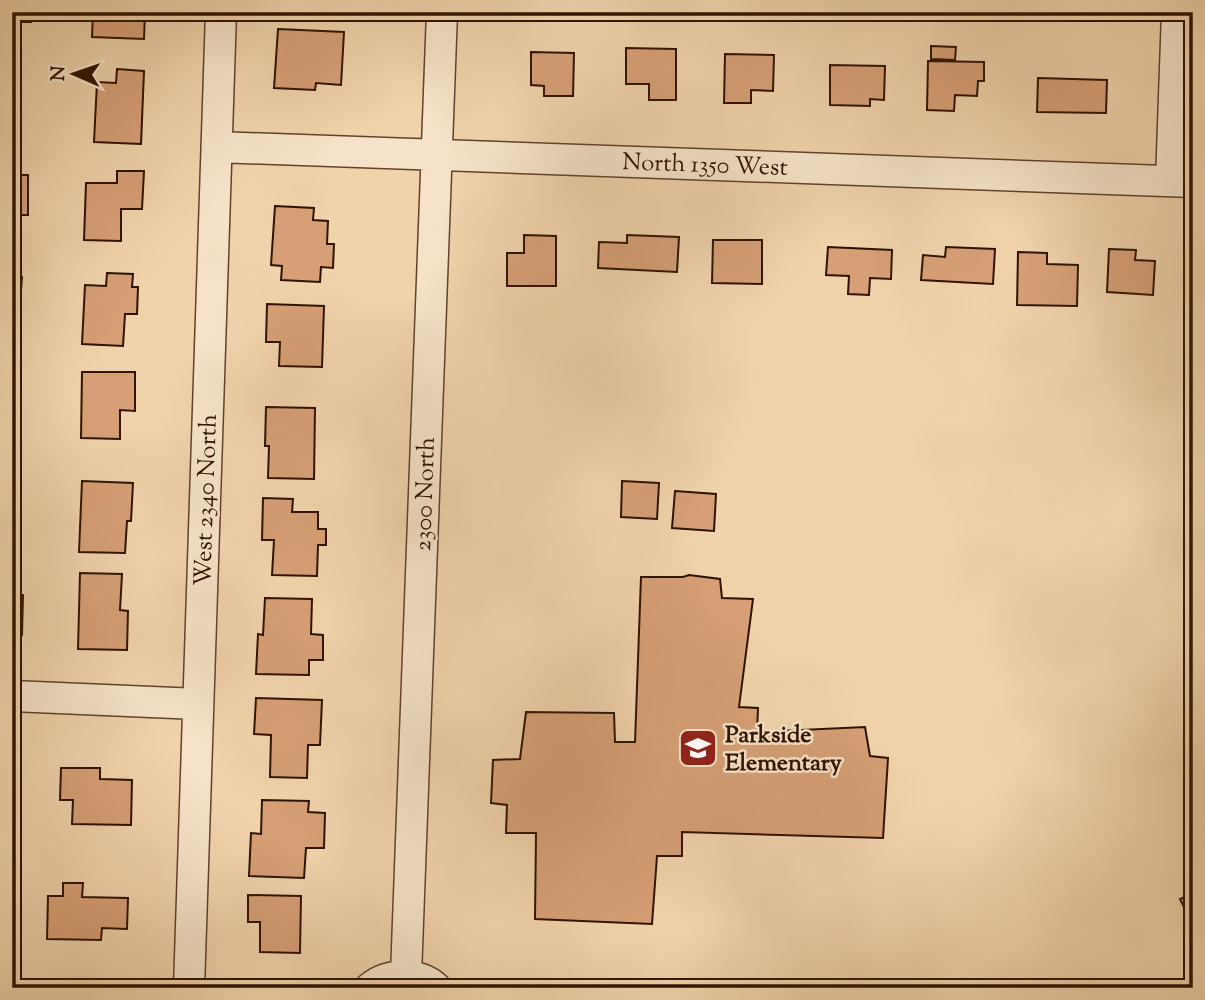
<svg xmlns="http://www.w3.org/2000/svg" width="1205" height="1000" viewBox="0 0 1205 1000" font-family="'Sorts Mill Goudy',serif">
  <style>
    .building { fill: #d69f76; stroke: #301300; stroke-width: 2 }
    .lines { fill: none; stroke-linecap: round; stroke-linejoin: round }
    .minor-casing { stroke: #60432b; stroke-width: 33 }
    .minor { stroke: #f5e2c8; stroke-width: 30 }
    .labels { text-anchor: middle; stroke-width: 5; stroke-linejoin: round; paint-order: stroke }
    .street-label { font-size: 24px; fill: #301300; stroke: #f5e2c8 }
    .poi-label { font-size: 24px; font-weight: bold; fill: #301300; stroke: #f5e2c8; text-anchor: start }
  </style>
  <rect width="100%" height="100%" fill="#f0d2ab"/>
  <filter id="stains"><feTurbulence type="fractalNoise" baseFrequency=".00286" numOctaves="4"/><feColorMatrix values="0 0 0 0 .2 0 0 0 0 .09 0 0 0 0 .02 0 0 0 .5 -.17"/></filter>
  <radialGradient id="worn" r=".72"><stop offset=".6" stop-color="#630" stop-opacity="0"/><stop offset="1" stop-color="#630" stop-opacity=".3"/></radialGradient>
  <!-- building -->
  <path class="building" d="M 12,12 L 31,12 L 31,22 L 17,22 L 17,33 L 12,33 Z
    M 93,12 L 145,12 L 144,39 L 92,37 Z
    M 278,29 L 344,32 L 341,85 L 316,83 L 315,90 L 274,88 Z
    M 931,46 L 956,47 L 955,60 L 931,59 Z
    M 626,48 L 676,49 L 676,100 L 649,100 L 649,84 L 626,84 Z
    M 531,52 L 574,53 L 573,96 L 544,96 L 544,86 L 531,85 Z
    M 725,54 L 774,55 L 773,91 L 751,90 L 751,103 L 724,103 Z
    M 928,61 L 984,62 L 984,81 L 978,81 L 977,96 L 955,95 L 954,111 L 927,110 Z
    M 830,65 L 885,66 L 884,100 L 870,99 L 870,106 L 830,105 Z
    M 117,69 L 144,71 L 141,144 L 94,142 L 97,82 L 116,83 Z
    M 1038,78 L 1107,80 L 1106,113 L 1037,112 Z
    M 12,158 L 17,158 L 16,175 L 28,175 L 28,215 L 15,215 L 14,241 Z
    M 117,171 L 144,171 L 142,209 L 121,209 L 121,241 L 84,240 L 86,183 L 117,183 Z
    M 275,206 L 314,208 L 313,220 L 328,221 L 327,244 L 334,244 L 333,268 L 321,267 L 320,282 L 281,280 L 282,266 L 271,265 Z
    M 524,235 L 556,236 L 556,286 L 507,286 L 507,253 L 524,253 Z
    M 627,235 L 679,237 L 677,272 L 598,268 L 599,242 L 627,243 Z
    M 713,240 L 762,240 L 762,284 L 712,283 Z
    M 828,247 L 892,250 L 891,279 L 870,278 L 869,295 L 848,294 L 849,276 L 826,275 Z
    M 946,247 L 995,249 L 993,284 L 921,280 L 923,255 L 945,257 Z
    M 1109,249 L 1136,250 L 1135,260 L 1155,261 L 1153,295 L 1107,292 Z
    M 1018,252 L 1047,253 L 1047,264 L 1078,265 L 1077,306 L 1017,305 Z
    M 107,273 L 133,274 L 132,287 L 138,287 L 137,314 L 125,314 L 123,346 L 82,344 L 85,285 L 106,286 Z
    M 12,276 L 22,277 L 20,304 L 12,303 Z
    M 267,304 L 324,306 L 322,367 L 279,366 L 280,342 L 266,342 Z
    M 82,372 L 135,372 L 135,411 L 120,410 L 120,439 L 81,438 Z
    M 12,380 L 18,380 L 17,413 L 12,413 Z
    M 266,407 L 315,408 L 314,479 L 268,478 L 269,446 L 265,446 Z
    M 1193,430 L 1193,452 L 1184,435 Z
    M 82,481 L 133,483 L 131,521 L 127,521 L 125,553 L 79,552 Z
    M 622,481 L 659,483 L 657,519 L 621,517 Z
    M 675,491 L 716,494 L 714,531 L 672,528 Z
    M 263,498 L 293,499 L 292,512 L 318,512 L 318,529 L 326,529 L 326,545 L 318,545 L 317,576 L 272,575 L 274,540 L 262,540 Z
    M 1193,533 L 1193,558 L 1186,535 Z
    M 80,573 L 122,574 L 120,610 L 128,611 L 127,650 L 78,649 Z
    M 689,575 L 720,579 L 722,598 L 753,599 L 739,707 L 758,708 L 757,732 L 865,727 L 870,756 L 888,758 L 883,838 L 682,832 L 682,856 L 657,856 L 652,924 L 535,919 L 536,833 L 506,833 L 507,805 L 491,803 L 493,760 L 520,759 L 526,712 L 614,713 L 615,742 L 635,742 L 641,577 L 683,577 Z
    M 12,595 L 23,595 L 22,635 L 12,635 Z
    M 265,598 L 312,599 L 311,634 L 323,635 L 323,660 L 309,660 L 309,675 L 256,674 L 258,634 L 263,635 Z
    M 256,698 L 322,700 L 320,745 L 308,745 L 307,778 L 270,777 L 271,735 L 254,734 Z
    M 12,767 L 16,767 L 14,814 L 12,813 Z
    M 61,768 L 100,768 L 100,779 L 132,780 L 131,825 L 72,824 L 73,800 L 60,800 Z
    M 1193,789 L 1193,843 L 1186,842 Z
    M 262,800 L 309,801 L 308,812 L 325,813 L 324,848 L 306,848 L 304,878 L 249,876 L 251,833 L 261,834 Z
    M 63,883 L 83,883 L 82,897 L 128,898 L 127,929 L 102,928 L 101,940 L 47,939 L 48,896 L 63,896 Z
    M 1193,893 L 1193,926 L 1180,899 Z
    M 248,895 L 301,896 L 300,953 L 260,952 L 260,922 L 248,922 Z
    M 12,908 L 15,908 L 14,940 L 12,939 Z"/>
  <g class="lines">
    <!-- minor casing -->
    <g class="minor-casing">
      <path id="minor" d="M 217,147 L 1193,182
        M 1171,181 L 1177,12
        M 12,696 L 198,704
        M 406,975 L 442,12
        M 189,988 L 221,12
        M 370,988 C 387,973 419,972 436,988"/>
    </g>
    <!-- minor -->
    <use href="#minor" class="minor"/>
  </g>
  <!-- icons -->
  <defs>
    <g id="school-square" transform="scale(2.0125)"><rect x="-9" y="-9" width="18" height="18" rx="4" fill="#8f2418" stroke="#f5e2c8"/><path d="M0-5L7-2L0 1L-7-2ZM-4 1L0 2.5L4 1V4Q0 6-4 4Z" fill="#fff"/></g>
  </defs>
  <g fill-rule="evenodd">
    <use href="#school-square" x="698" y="748"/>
  </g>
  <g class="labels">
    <!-- street labels -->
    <g class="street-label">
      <text transform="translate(705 164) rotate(2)" y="8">North 1350 West</text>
      <text transform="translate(424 494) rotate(-88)" y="8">2300 North</text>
      <text transform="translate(205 500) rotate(-88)" y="8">West 2340 North</text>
    </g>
    <!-- poi labels -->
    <g class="poi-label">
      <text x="725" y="742">Parkside<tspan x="725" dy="28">Elementary</tspan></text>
    </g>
  </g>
  <!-- margin -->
  <rect width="1205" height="1000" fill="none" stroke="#f0d2ab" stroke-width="42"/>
  <rect x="14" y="14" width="1177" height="972" fill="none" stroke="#301300" stroke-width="3.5"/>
  <rect x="21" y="21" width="1163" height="958" fill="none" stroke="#301300" stroke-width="2"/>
  <!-- north arrow -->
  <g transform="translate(74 74) rotate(272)" stroke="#f5e2c8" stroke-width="5" paint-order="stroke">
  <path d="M0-5L12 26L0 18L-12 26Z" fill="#301300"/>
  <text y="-10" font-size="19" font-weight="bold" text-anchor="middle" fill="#301300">N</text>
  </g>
  <rect width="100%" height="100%" filter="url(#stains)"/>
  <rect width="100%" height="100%" fill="url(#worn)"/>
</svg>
